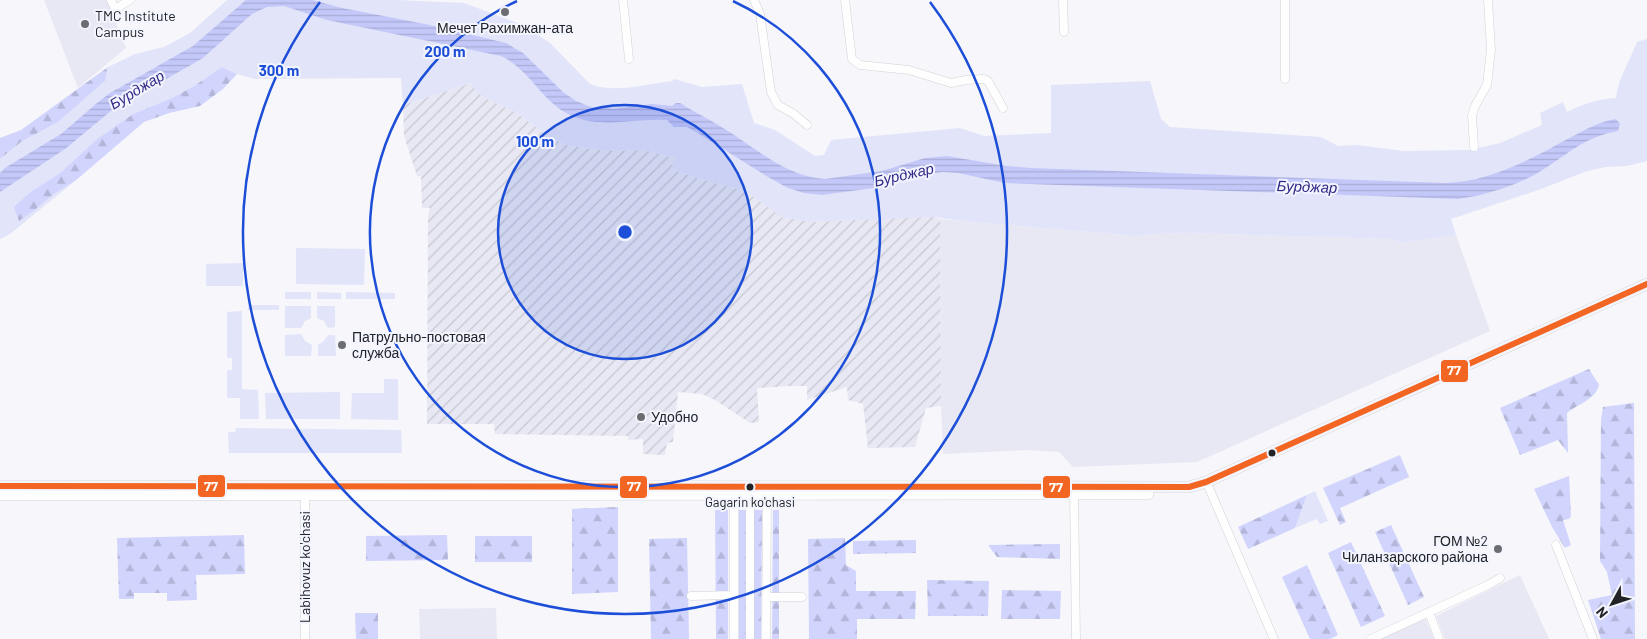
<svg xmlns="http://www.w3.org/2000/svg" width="1647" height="639" viewBox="0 0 1647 639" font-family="Barlow,sans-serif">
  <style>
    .built { fill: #e7e8f3 }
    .industrial { fill: url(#industrial-furrows) }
    .green { fill: #e2e4f9 }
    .forest { fill: url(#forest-firs) }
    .water { fill: url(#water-rules) }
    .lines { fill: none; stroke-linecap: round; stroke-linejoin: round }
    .street-casing { stroke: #d1d1d6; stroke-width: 9 }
    .secondary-casing { stroke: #d1d1d6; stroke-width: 12 }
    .street { stroke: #fefefe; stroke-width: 8 }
    .secondary { stroke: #fefefe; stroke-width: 11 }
    .bus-1-casing { stroke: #f3f5fe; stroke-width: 10 }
    .bus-1 { stroke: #f26522; stroke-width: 6 }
    .ring { fill: none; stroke: #1d4ed8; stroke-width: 2.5 }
    .poi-dot { fill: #6c6d71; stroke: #f3f5fe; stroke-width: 2 }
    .bus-dot { fill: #222327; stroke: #f3f5fe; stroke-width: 2 }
    .labels { text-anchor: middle; stroke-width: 4; stroke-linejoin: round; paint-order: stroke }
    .bus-label { font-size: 13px; fill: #222327; stroke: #f3f5fe }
    .poi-label { font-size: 14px; fill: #222327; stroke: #f3f5fe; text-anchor: start }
    .street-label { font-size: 14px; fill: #222327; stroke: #f3f5fe }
    .water-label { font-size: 15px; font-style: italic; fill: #332b89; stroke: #f3f5fe }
    .centre { fill: #1d4ed8; stroke: #f3f5fe; stroke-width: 2.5 }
    .ring-label { font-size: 15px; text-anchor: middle; font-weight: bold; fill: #1d4ed8; stroke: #f3f5fe; stroke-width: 4; stroke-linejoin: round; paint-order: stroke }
    .line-badge { stroke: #f3f5fe; stroke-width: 2 }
    .badge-label { font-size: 14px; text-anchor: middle; font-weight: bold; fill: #fff }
  </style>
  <defs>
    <pattern id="industrial-furrows" width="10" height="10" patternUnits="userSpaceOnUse" patternTransform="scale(1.25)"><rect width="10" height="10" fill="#e7e8f3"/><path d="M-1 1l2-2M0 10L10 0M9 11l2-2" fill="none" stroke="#c6c7d0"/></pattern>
    <pattern id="forest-firs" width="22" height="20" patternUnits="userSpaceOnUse" patternTransform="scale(1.25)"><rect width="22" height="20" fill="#d1d4fc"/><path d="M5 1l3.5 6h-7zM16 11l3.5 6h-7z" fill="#b3b6d8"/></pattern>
    <pattern id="water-rules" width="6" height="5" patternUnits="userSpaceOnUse" patternTransform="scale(1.25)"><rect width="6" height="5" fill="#c4c8f9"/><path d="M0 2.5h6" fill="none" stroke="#a8acd5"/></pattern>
  </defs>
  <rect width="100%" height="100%" fill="#f6f6fb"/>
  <!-- built -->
  <path class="built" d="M 44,0 L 107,0 L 126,48 L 78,88 Z
    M 940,219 L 1135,236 L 1155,234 L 1187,233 L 1393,239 L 1400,243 L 1456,235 L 1490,331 L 1197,462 L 1073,467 L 1059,452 L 1028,450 L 943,454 L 941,406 Z
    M 1520,575 L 1549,639 L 1445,639 L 1436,616 Z
    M 496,608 L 497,639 L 420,639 L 419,609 Z
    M 1425,618 L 1434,639 L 1378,639 Z"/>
  <!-- industrial -->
  <path class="industrial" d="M 471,83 L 483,97 L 517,113 L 549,137 L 569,146 L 610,151 L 644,150 L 675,158 L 671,169 L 696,178 L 745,191 L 810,222 L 914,217 L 933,217 L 940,219 L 941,406 L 926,408 L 915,447 L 868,448 L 863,404 L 848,400 L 847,387 L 807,400 L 807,386 L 791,386 L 757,388 L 759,422 L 750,423 L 715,400 L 702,394 L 678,392 L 673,442 L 667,443 L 665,455 L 643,454 L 643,439 L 628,440 L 628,436 L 495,434 L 494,424 L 427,424 L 428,216 L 430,208 L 422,208 L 421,176 L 417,176 L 404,136 L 403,105 Z"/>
  <!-- green -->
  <path class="green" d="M 227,0 L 397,0 L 464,3 L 523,25 L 550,43 L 590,84 C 614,94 646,84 672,81 L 674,79 L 702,87 L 742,84 L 754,123 L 775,130 L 815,156 L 824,155 L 831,140 L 960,128 L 984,136 L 1051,133 L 1051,85 L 1150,81 L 1161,119 L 1170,127 L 1321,137 L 1338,146 L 1357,145 L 1404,151 L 1469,150 L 1500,143 L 1542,125 L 1540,113 L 1563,102 L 1567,112 C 1583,104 1598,99 1616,98 C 1618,78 1630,61 1637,42 L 1647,39 L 1647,161 L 1627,166 L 1606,167 L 1587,171 L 1541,189 L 1451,219 L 1456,235 L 1400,243 L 1393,239 L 1187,233 L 1155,234 L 1135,236 L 962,221 L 933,217 L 810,222 L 791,219 L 783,218 L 745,191 L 696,178 L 671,169 L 675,158 L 644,150 L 610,151 L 569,146 L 549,137 L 517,113 L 483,97 L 474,89 L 471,83 L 403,105 L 401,78 L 255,79 L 237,74 L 222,67 L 194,86 L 172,98 L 133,114 L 97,139 L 60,173 L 32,191 L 36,209 L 54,194 L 75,181 L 10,234 L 0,239 L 0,159 L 21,142 L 58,122 L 105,81 L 108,67 L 135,54 L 164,47 L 190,33 Z
    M 296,248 L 365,249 L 364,285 L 296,284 Z
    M 243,263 L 243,286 L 206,286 L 206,264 Z
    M 285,292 L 311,292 L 311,299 L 285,299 Z
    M 317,292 L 341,293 L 341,299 L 317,299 Z
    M 346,292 L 395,293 L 395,299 L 346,299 Z
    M 248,305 L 279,305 L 279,310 L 248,310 Z
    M 285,306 L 311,306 L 311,318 L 305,321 L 301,328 L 285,328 Z
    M 317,306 L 335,306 L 335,327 L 328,328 L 324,321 L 317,318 Z
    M 242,311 L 242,389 L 258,390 L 259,419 L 240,419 L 240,398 L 227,398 L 227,370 L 232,370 L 232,358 L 227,358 L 227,312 Z
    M 301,334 L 305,341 L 312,345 L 311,356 L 285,356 L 285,335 Z
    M 328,335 L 335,335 L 336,356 L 318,356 L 318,345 L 324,341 Z
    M 384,379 L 398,379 L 398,420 L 351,419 L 352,393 L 384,393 Z
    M 340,392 L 340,419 L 266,419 L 265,393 Z
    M 236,428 L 401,430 L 402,453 L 229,453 L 228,432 L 235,432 Z
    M 1315,491 L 1328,521 L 1320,524 L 1317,519 L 1295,528 L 1307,495 Z"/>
  <!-- forest -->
  <path class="forest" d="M 108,67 L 105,81 L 58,122 L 21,142 L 0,159 L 0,138 L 21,130 Z
    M 222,67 L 237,74 L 223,89 L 200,106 L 169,113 L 144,122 L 75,181 L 54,194 L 36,209 L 19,221 L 14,207 L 32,191 L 60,173 L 97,139 L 133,114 L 172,98 L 194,86 Z
    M 1589,369 L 1599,385 C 1596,399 1578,404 1567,413 L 1568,453 L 1558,440 L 1520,455 L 1500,408 Z
    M 1634,403 L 1635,639 L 1601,639 L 1588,600 L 1612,595 L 1607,572 L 1600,561 L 1601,419 L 1603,407 Z
    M 1400,455 L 1409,477 L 1340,508 L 1346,522 L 1340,525 L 1323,488 Z
    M 1569,476 L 1571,516 L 1569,519 L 1563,520 L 1571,545 L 1565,548 L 1552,527 L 1534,489 Z
    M 1307,495 L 1295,528 L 1248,549 L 1238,527 Z
    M 618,507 L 618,592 L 572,594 L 572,509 Z
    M 715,510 L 728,510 L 728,639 L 716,639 Z
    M 739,510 L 762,510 L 761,639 L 739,639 Z
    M 773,510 L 779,510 L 779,639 L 772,639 Z
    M 1391,525 L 1424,597 L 1408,605 L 1375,532 Z
    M 244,535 L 245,574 L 196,575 L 197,600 L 167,601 L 167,593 L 134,593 L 134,599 L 119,599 L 117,538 Z
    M 447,535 L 448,560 L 366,561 L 366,536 Z
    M 475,536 L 532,536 L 532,562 L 475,562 Z
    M 687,538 L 689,639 L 651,639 L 649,539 Z
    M 845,538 L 846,565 L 856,571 L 856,591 L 916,591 L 915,619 L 857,619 L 857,639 L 809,639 L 808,539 Z
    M 916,540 L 916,553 L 853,554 L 853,541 Z
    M 1351,542 L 1385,616 L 1361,627 L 1328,553 Z
    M 1060,544 L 1060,559 L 997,557 L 988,545 Z
    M 1307,565 L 1338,635 L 1330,639 L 1310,639 L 1282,577 Z
    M 927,580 L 989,581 L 988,616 L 928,616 Z
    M 1002,590 L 1061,591 L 1060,619 L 1001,619 Z
    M 355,613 L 378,613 L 378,639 L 356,639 Z"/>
  <!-- water -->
  <path class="water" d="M 246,0 L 312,0 L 342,8 L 425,24 L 506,43 L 523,53 L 563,92 L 576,101 L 591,107 L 614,109 L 652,104 L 672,106 L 676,103 L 680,103 C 694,112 709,119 723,128 C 756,148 786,177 825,179 L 882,171 L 925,158 L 947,156 L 1006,166 L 1032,168 L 1445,183 C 1486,182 1524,163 1560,143 C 1578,134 1596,122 1616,119 L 1620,124 L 1618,131 C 1584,137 1568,154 1541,171 C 1516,186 1486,195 1458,199 L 1005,183 L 958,173 L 943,172 L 928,174 L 881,187 L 822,195 L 804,193 L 788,188 L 768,177 L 696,132 L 687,127 L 674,127 L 667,120 C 623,118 585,135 549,100 C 535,86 520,64 501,56 L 327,20 L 284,6 L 267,7 L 252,14 L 203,58 L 112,110 L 65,149 L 0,192 L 0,173 L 5,168 L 61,134 L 97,103 L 110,93 L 193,46 Z"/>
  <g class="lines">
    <!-- street casing -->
    <g class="street-casing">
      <path id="street" d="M 111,0 L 115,9 L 130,0
        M 623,0 L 629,59
        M 754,0 L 760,14 L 771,92 L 778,105 L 794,114 L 807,125
        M 845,0 L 852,59 L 860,65 L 909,70 L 951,83 L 966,80 L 984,79 L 988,81 L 1003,108
        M 1063,0 L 1064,32
        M 1285,0 L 1285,79
        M 1474,147 L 1472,116 L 1475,106 L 1487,85 L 1491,50 L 1488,0
        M 1209,488 L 1274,639
        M 1074,491 L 1076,639
        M 734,494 L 734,639
        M 1556,545 L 1593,639
        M 691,596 L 734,595
        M 766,597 L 802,597
        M 1429,612 L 1439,639
        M 305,639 L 305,495
        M 750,639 L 750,508
        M 766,639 L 767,494
        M 1371,639 L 1488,585 L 1500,578"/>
    </g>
    <!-- secondary casing -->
    <g class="secondary-casing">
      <path id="secondary" d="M 0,486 L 1189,487 L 1206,482 L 1647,284
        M 0,495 L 1148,494"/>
    </g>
    <!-- street -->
    <use href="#street" class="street"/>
    <!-- secondary -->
    <use href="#secondary" class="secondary"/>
    <!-- bus-1 casing -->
    <g class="bus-1-casing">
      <path id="bus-1" d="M 0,486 L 1189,487 L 1206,482 L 1647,284"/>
    </g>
    <!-- bus-1 -->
    <use href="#bus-1" class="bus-1"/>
  </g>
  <!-- distance rings -->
  <circle cx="625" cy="232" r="127" fill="#1d4ed8" fill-opacity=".12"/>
  <g class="ring">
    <circle cx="625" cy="232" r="127"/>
    <path d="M733 1A255 255 0 1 1 517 1"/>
    <path d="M930 2A382 382 0 1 1 320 2"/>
  </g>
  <!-- markers -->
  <g class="poi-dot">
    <circle cx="505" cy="12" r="5"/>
    <circle cx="85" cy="24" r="5"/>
    <circle cx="342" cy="345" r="5"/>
    <circle cx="641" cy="417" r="5"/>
    <circle cx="1498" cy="549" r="5"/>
  </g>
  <g class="bus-dot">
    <circle cx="1272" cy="453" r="4.5"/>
    <circle cx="750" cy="487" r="4.5"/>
  </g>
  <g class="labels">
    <!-- bus labels -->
    <g class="bus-label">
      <text x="750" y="507">Gagarin ko'chasi</text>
    </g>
    <!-- poi labels -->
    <g class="poi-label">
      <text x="95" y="21">TMC Institute<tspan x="95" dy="16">Campus</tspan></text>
      <text x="505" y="33" text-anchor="middle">Мечет Рахимжан-ата</text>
      <text x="352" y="342">Патрульно-постовая<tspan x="352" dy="16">служба</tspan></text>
      <text x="651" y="422">Удобно</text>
      <text x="1488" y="546" text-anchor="end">ГОМ №2<tspan x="1488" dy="16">Чиланзарского района</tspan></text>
    </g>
    <!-- street labels -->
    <g class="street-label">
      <text transform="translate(305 567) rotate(-90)" y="5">Labihovuz ko'chasi</text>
    </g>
    <!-- water labels -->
    <g class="water-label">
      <text transform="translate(137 90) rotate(-31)" y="5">Бурджар</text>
      <text transform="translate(904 175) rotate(-13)" y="5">Бурджар</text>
      <text transform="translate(1307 187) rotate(2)" y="5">Бурджар</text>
    </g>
  </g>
  <circle cx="625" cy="232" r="8" class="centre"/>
  <g class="ring-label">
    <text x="445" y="57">200 m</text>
    <text x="279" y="76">300 m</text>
    <text x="535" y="147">100 m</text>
  </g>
  <g class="line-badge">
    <rect x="1440" y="359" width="29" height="24" rx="5" fill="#f26522"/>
    <rect x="197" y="474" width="29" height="24" rx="5" fill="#f26522"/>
    <rect x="619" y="475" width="29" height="24" rx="5" fill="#f26522"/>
    <rect x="1042" y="475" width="29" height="24" rx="5" fill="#f26522"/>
  </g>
  <g class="badge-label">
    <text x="1454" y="375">77</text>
    <text x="211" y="491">77</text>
    <text x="634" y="491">77</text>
    <text x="1056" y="492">77</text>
  </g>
  <!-- north arrow -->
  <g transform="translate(1612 604) rotate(230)" stroke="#f3f5fe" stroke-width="4" paint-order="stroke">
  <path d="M0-4L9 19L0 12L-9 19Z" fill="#222327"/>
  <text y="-8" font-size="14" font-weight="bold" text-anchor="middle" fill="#222327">N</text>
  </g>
</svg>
